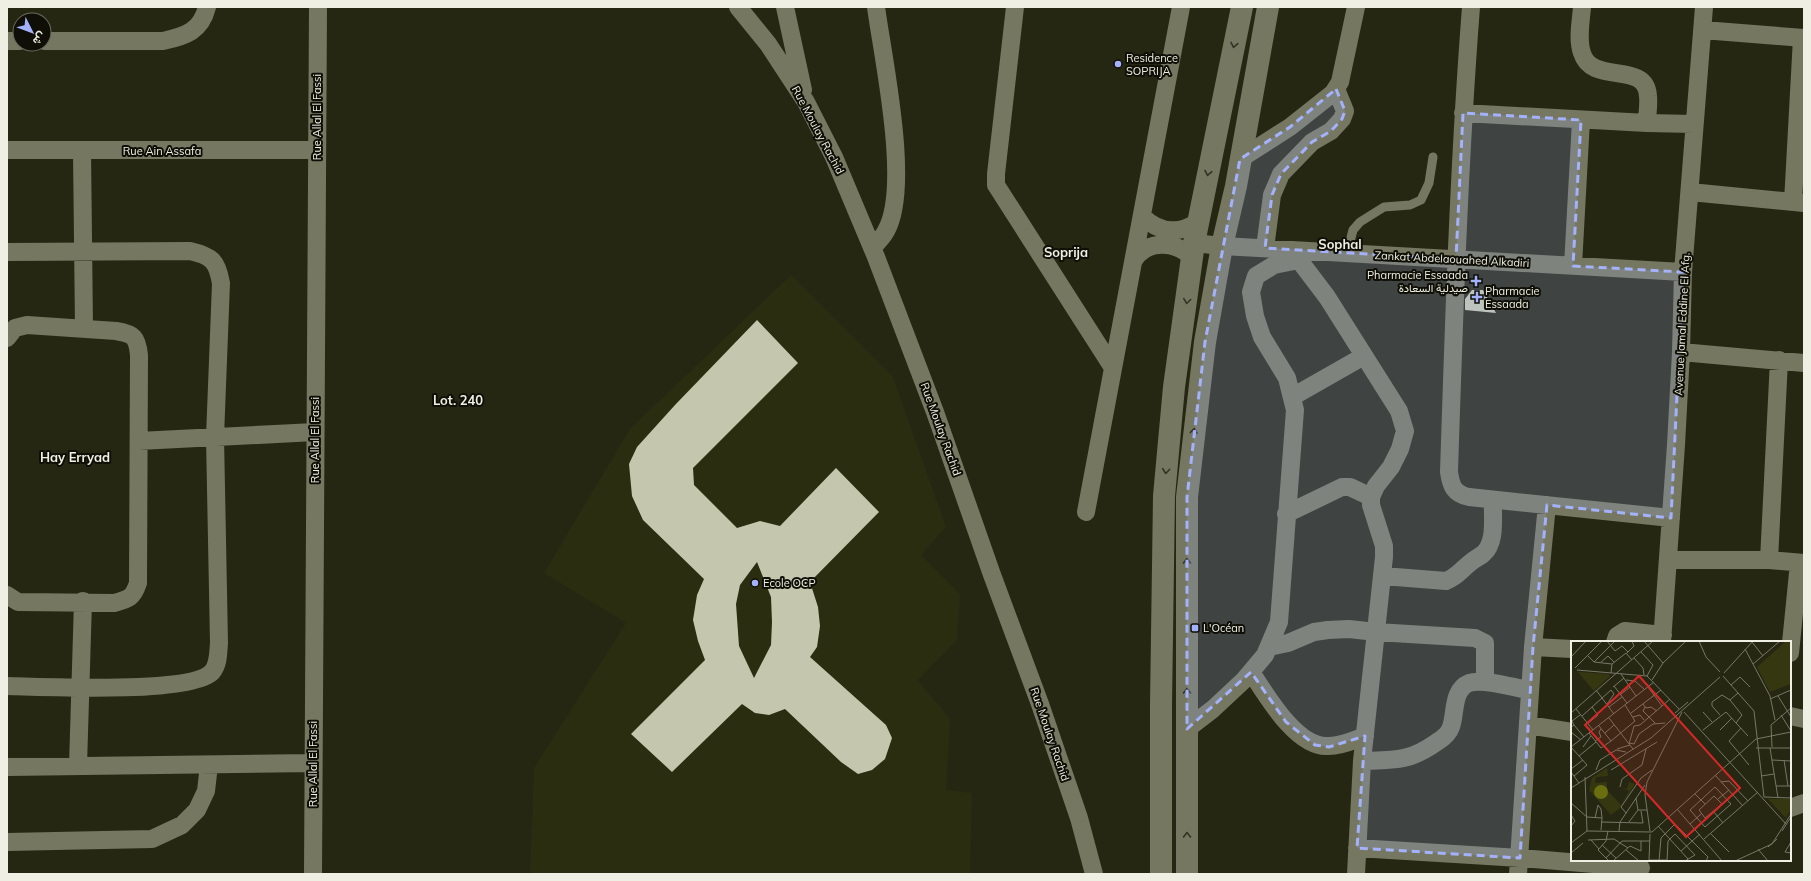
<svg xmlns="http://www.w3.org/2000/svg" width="1811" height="881" viewBox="0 0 1811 881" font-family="Mulish,Vazirmatn,sans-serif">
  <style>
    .built { fill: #2b2d11 }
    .building { fill: #c4c7ae; fill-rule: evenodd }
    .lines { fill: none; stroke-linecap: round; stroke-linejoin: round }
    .service { stroke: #757760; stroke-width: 9 }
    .minor { stroke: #757760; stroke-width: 18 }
    .secondary { stroke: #757760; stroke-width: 22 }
    .oneway { stroke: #333326 }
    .marked { fill: #a4b2fc; fill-opacity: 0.2; stroke: #a4b2fc; stroke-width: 3; stroke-dasharray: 8 5; stroke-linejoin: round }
    .poi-dot { fill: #a4b2fc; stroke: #0f0f07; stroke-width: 1.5 }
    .labels { text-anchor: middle; stroke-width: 4; stroke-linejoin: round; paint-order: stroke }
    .poi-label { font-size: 11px; fill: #eff0e3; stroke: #0f0f07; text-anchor: start }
    .street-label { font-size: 11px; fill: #eff0e3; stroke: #0f0f07 }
    .quarter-label { font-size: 13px; font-weight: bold; fill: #eff0e3; stroke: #0f0f07 }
    .inset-road { fill: none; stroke: #767766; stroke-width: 1 }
    .view { fill: #d62828; fill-opacity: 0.15; stroke: #d62828; stroke-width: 2 }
    .inset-edge { fill: none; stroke: #eff0e3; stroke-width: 2 }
  </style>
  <rect width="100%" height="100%" fill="#262713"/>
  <!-- built -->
  <path class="built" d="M 791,275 L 893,377 L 946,527 L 921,555 L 960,594 L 957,640 L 918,680 L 950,719 L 946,790 L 972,793 L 970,874 L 530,874 L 534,768 L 626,623 L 544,573 L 630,429 Z"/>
  <!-- building -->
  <path class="building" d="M 1472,290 L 1483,290 L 1496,313 L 1465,310 L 1465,299 Z
    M 757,320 L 798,363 L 693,468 L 694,485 L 737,528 L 760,521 L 780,526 L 836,468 L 879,512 L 810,582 L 818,607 L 820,626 L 817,647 L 810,657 L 886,725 L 892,738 L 885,759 L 872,770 L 858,774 L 841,762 L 785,709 L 769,715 L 755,713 L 742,704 L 672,772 L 631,734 L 705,660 L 698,641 L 693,620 L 697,595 L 704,579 L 643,520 L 632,496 L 629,464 L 637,447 L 675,405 ZM 757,562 L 771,597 L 772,622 L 771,645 L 754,678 L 739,646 L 736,604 L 740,585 Z"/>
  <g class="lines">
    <!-- service -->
    <path class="service" d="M 1347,253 L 1353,230 L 1360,222 L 1384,207 L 1410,205 L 1421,200 L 1429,183 L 1433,157"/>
    <!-- minor -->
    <path class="minor" d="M 738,7 L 768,44 L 806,102 L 834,157 L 876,257 L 935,412 L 991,572 L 1040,704 L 1079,818 L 1094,874
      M 785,7 L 803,90
      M 1015,7 L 996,174 L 996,185 L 1113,368
      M 1471,7 C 1459,162 1454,317 1449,472 C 1451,486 1454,494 1469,497 L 1671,518
      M 1582,7 C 1581,21 1577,39 1582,53 C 1592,86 1646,60 1648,96 C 1649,105 1647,114 1647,123
      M 1703,30 L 1804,38
      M 7,41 L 20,41
      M 44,41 L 163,41 C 186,36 201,31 207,7
      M 1463,113 L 1647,123 L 1694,124
      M 7,150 L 317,150
      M 82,151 L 84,328
      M 1240,159 L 1290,127 L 1333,93 L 1340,82 L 1356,7
      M 1690,192 L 1804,203
      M 1793,202 L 1802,38
      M 1142,216 C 1159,233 1178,235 1198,222
      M 1194,243 L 1222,246 L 1683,272
      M 872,248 C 877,243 883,237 886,231 C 911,187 883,59 876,7
      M 1265,248 L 1272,195 L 1281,174 L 1312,142 L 1331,131 L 1342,119 L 1345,111 L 1336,89
      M 1288,250 L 1299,260 L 1327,297 L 1399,411 L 1405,431 L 1400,449 L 1391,467 L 1376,486 L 1371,497 L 1371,505 L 1384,546 L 1384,557 L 1362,761 L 1356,874
      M 7,252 L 190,251 C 212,256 217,261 221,283 L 215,437 L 219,643 C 218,652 219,664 212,672 C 192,694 41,687 7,686
      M 1134,260 C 1147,239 1176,241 1193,258
      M 1573,266 L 1581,120
      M 7,338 L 15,328 L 27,325 L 116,331 C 134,334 137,337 139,355 L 138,583 C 133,598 129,599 114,603 L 18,602 L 7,595
      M 1681,352 L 1804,363
      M 1292,397 L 1364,356
      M 139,441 L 315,432
      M 1086,512 L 1181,7
      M 1286,514 L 1342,487 L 1350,487 L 1371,497
      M 1668,560 L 1769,560 L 1804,563
      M 1769,560 L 1779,360
      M 1383,576 L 1446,581 C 1457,577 1461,570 1470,563 C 1474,559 1479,557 1483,554 C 1497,542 1492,516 1493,500
      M 1615,642 L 1617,636 L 1625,631 L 1663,635
      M 1662,642 L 1676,445 L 1681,352 L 1683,272 L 1704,7
      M 1269,647 L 1288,643 L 1314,632 L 1328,630 L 1349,629 L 1376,632 L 1475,638 L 1485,643 L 1485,682
      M 1533,647 L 1572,649
      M 1790,653 L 1799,563
      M 1251,672 C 1267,696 1297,749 1329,746 C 1342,746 1354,740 1365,736
      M 1790,716 L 1804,719
      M 1528,725 L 1572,732
      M 1187,729 L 1213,709 L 1244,680 L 1265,655 L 1279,622 L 1295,410 L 1287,378 L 1262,337 L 1255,316 L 1251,292 L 1256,276 L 1274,265 L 1299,260
      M 1362,761 C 1394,760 1409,762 1437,742 C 1442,739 1449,733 1451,727 C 1456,713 1452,690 1469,683 C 1483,678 1515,688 1529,690
      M 78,766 L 83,601
      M 7,767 L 313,763
      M 1790,808 L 1804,803
      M 7,842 L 152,839 L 182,825 L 197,810 L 206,791 L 209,765
      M 1357,848 L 1520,858 L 1641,868
      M 313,874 L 318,7
      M 1518,874 L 1533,647 L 1547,505"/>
    <!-- secondary -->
    <path class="secondary" d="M 1161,874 L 1161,705 L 1164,496 L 1174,387 L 1194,243 L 1242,7
      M 1187,874 L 1187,497 L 1205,342 L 1222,246 L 1236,186 L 1268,7"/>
  </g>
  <!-- one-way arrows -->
  <defs><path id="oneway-chevron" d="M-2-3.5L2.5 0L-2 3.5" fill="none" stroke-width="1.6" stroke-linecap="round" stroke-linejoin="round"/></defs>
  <g class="oneway">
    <use href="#oneway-chevron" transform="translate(1234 45) rotate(101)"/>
    <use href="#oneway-chevron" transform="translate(1208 173) rotate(101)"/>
    <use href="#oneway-chevron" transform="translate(1187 301) rotate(98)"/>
    <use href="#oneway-chevron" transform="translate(1194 431) rotate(-83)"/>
    <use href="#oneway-chevron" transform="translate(1166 471) rotate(95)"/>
    <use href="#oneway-chevron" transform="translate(1187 561) rotate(-90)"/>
    <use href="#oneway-chevron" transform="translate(1187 691) rotate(-90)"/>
    <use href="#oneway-chevron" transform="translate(1187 835) rotate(-90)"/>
  </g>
  <!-- marked area -->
  <path class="marked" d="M 1336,89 L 1345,111 L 1342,119 L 1331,131 L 1312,142 L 1281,174 L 1272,195 L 1265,248 L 1456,259 L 1463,113 L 1581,120 L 1573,266 L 1683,272 L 1671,518 L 1547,505 L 1533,647 L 1520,858 L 1357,848 L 1365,736 L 1329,747 L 1315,745 L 1286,722 L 1251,672 L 1187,729 L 1187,497 L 1205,342 L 1240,159 L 1290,127 Z"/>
  <!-- markers -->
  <g class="poi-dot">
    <circle cx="1118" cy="64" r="4"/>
    <path d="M1474 275h4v4h4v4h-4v4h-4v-4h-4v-4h4z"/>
    <path d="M1475 291h4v4h4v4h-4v4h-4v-4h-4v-4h4z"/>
    <circle cx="755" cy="583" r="4"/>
    <rect x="1191" y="624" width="8" height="8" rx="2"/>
  </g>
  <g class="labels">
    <!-- poi labels -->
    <g class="poi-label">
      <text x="1126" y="62">Residence<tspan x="1126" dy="13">SOPRIJA</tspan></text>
      <text x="1468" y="279" text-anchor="end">Pharmacie Essaada<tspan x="1468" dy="13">صيدلية السعادة</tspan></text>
      <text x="1485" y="295">Pharmacie<tspan x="1485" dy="13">Essaada</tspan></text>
      <text x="763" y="587">Ecole OCP</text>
      <text x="1203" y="632">L'Océan</text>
    </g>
    <!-- street labels -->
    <g class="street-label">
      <text transform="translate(317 117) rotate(-90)" y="4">Rue Allal El Fassi</text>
      <text transform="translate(818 130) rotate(62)" y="4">Rue Moulay Rachid</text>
      <text x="162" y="155">Rue Ain Assafa</text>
      <text transform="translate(1452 259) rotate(3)" y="4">Zankat Abdelaouahed Alkadiri</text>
      <text transform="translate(1682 324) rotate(-87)" y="4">Avenue Jamal Eddine El Afg.</text>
      <text transform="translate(941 429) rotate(70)" y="4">Rue Moulay Rachid</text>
      <text transform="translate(315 440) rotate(-90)" y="4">Rue Allal El Fassi</text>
      <text transform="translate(1050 734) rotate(71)" y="4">Rue Moulay Rachid</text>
      <text transform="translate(313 764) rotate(-90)" y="4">Rue Allal El Fassi</text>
    </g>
    <!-- quarter labels -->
    <g class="quarter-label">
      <text x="1340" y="249">Sophal</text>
      <text x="1066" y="257">Soprija</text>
      <text x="458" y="405">Lot. 240</text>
      <text x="75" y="462">Hay Erryad</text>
    </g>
  </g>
  <!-- overview -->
  <g transform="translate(1571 641)">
    <rect width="220" height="220" fill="#262713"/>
    <path d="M 215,0 L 220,0 L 220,43 L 199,51 L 186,26 ZM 7,31 L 37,33 L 39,35 L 23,50 ZM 36,127 L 37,135 L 25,136 L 24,142 L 36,141 L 36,149 L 50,164 L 58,150 L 51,147 L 56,148 L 58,141 L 64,143 L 48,168 L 40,174 L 18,149 L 21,137 ZM 197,158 L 220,158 L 220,168 L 215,177 Z" fill="#353711"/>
    <path d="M23 151a7 7 0 1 1 14 0a7 7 0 1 1-14 0Z" fill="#6a6e0f"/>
    <path class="inset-road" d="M 36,0 L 44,10 L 51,5 L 57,11M 73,0 L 92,22M 128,0 L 135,16 L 149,31M 181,1 L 192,15M 174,8 L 199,55 L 204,79M 70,11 L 82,24 L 76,35M 56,12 L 63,5 L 61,0M 17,15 L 23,21 L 41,23M 0,16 L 15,0M 63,17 L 72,27 L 73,34M 23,21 L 44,0M 30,21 L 37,15 L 43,21M 182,23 L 209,0M 4,27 L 31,0M 6,29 L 76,35 L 108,68M 40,32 L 41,23 L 55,12 L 61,19M 153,32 L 182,0M 50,33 L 65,55M 152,35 L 183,70 L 193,156M 55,39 L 64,40 L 74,49M 81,39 L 92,22 L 115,0M 160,44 L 169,36 L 179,46M 43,45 L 56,62M 42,46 L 53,37M 77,46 L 91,65M 25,49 L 43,73M 49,54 L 59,46M 207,55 L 220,76M 199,58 L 220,49M 159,59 L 171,74 L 165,82M 72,63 L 75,67 L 80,66 L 86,70M 21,66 L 26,73 L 30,69M 38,66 L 51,56M 74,66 L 72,70 L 84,82M 5,68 L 22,89M 113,71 L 215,183M 132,71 L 141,81M 0,72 L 82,0M 60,72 L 90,49M 104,72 L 117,61M 149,74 L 141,65 L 141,61 L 151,54 L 159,59 L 167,52M 210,74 L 220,90M 11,75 L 40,49 L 43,53 L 36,63M 62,76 L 69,74 L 73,79M 38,77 L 62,108M 16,83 L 27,74M 3,84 L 1,80 L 9,74M 28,85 L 40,100M 0,86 L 3,84 L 13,96M 170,87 L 158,100 L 178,124M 132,89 L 155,71 L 177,95M 149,89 L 161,77M 0,91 L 10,99M 18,92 L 30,107 L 40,100 L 64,80 L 54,64M 34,92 L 43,84M 24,100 L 30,96 L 28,91 L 30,88M 58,102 L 63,103 L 68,93 L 82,83 L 94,82M 58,103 L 63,85 L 69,84 L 99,58M 0,106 L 83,41M 0,106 L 16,124 L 3,135M 12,106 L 20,95M 201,106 L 200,84 L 220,67M 185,107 L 220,107M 199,107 L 207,157M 46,108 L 59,104M 8,115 L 25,101M 201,119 L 220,120M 213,119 L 217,145M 0,128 L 12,119M 25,129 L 29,119 L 45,109 L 55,111M 40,129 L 86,101M 0,131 L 8,142M 144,134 L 172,165M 190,135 L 203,133M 14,136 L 16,190M 150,141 L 158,140 L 177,160M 205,145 L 220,145M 49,146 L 51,138 L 71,124 L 75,108M 144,146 L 160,163 L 134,186 L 119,169 ZM 0,147 L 80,97 L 149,36M 124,153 L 134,163M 143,155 L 151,163 L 134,177 L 128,169 ZM 193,156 L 220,157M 65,157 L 67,169 L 76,169M 147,158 L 158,149M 0,162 L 16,176 L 31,177 L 30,189M 106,168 L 151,220M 143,171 L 152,182M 55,172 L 50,166 L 70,137 L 81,129M 0,174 L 4,180 L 0,185M 24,177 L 27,164 L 30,168 L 31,177M 30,181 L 72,182 L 70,170M 58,181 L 67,169M 119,183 L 130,173M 87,185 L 117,218M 37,190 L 35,200 L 27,209 L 38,220M 48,190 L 49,181 L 74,144M 79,190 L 74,154 L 76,141 L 111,71M 211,190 L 220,176M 81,191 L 185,98 L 220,91M 140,193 L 158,211M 133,198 L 187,151M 17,199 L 43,198 L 57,207M 20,199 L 28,208M 220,201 L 214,211 L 220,212M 0,202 L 16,190 L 81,191M 31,204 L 45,217M 197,206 L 206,198M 187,208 L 197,220M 55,209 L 68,220M 110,210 L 129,193M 0,212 L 12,202M 35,217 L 51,200 L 79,200M 78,219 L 96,219M 42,220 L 59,205 L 70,210 L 70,200M 78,220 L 79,193M 88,220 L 90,197 L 104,183 L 137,216 L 135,220M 96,220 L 97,200 L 104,193 L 124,214 L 114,220M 164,220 L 201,203 L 220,173"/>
    <path class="view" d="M 68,35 L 169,147 L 115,196 L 14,84 Z"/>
    <rect width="220" height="220" class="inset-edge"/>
  </g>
  <!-- border -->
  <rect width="1811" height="881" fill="none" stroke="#eff0e3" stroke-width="16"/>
  <!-- north arrow -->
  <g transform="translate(32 32) rotate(132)"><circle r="19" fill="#0f0f07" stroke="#69695f"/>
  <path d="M0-3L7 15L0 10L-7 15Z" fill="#a4b2fc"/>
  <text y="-6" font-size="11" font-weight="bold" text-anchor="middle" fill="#eff0e3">ش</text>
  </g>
</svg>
